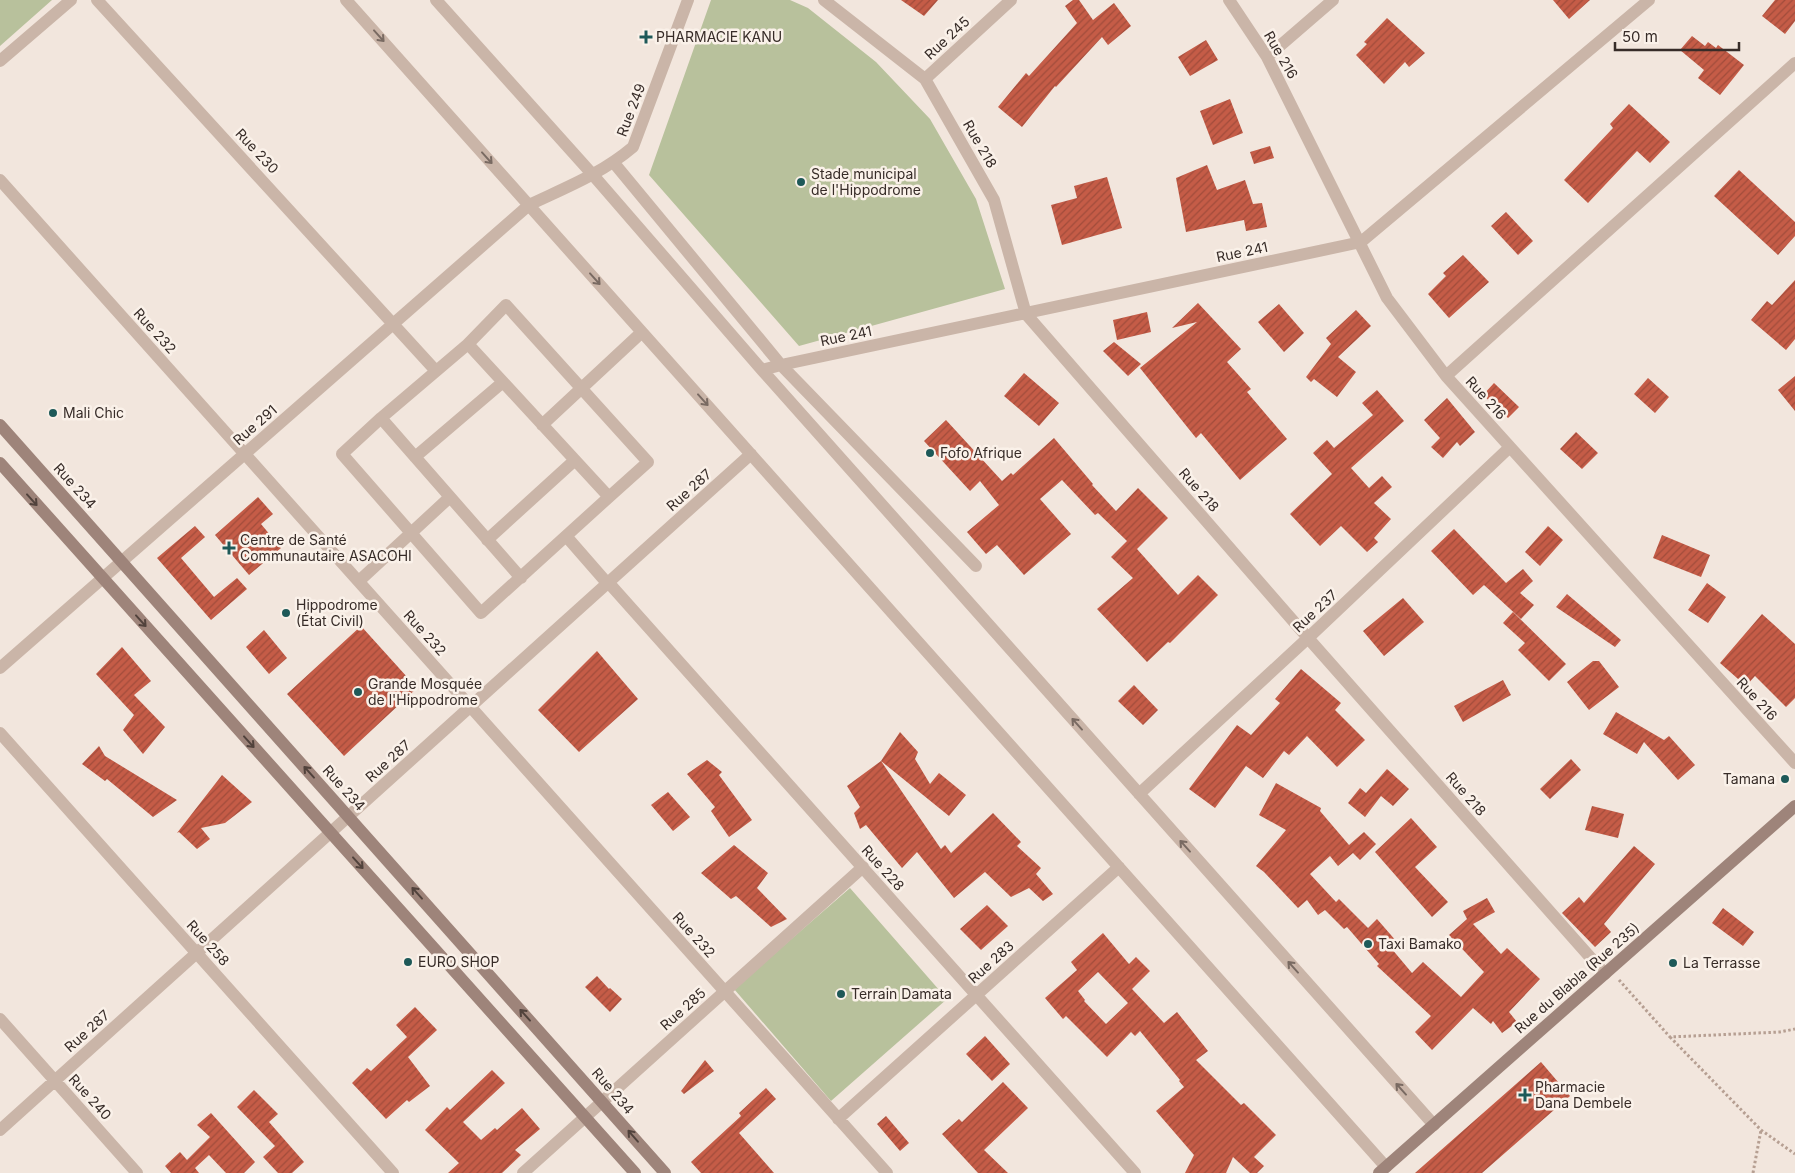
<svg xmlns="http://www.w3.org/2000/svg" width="1795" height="1173" viewBox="0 0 1795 1173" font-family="Inter,sans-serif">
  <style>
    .park { fill: #b8c19c }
    .building { fill: url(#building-hatch); fill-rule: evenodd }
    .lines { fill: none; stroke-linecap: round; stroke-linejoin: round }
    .path { stroke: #b69f92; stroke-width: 3; stroke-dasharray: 2.5 2.5; stroke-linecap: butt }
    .street { stroke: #cab5a8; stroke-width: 12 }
    .secondary { stroke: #9e847a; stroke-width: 12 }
    .oneway { stroke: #796a62 }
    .oneway2 { stroke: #51423c }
    .poi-dot { fill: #1e5958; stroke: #faf1e9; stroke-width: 2 }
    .labels { text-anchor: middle; stroke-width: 5; stroke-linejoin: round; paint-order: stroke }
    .poi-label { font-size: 14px; fill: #372c28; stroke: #faf1e9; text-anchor: start }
    .street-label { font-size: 14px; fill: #372c28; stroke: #faf1e9 }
  </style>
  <defs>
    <pattern id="building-hatch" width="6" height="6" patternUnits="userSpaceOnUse" patternTransform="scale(1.25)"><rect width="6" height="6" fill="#c55c47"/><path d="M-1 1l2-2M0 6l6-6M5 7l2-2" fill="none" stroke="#a14c3b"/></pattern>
  </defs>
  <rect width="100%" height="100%" fill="#f2e6dd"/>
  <!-- park -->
  <path class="park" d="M 0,0 L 52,0 L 0,46 Z
    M 711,0 L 790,0 L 808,8 L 876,62 L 930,119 L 976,199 L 1005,289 L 799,346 L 649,175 Z
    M 850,888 L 947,999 L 831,1101 L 734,989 Z"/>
  <!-- building -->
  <path class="building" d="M 901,0 L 938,0 L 924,16 Z
    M 1073,0 L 1079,0 L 1093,20 L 1114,3 L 1131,26 L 1108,45 L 1102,37 L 1056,87 L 1055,86 L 1022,127 L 998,107 L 1026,73 L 1029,76 L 1077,23 L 1065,6 Z
    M 1553,0 L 1590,0 L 1569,19 Z
    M 1775,0 L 1795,0 L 1795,21 L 1785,34 L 1762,16 Z
    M 1387,18 L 1425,53 L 1409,67 L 1405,62 L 1384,84 L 1356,55 L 1367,44 L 1364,42 Z
    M 1692,36 L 1705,46 L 1708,42 L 1716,48 L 1718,45 L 1744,65 L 1720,95 L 1698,78 L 1704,70 L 1680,50 Z
    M 1206,40 L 1218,60 L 1190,76 L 1178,57 Z
    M 1230,99 L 1243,133 L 1213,145 L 1200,111 Z
    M 1629,104 L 1670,142 L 1650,163 L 1637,151 L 1588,203 L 1564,180 L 1613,128 L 1610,124 Z
    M 1270,146 L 1274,158 L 1254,164 L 1250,152 Z
    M 1207,165 L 1217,190 L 1245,180 L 1253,204 L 1262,203 L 1267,227 L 1246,231 L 1244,220 L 1186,232 L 1176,178 Z
    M 1739,170 L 1795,222 L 1795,236 L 1778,255 L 1714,196 Z
    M 1107,177 L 1122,228 L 1062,245 L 1051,205 L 1077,198 L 1074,186 Z
    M 1506,212 L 1533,241 L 1518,255 L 1491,226 Z
    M 1463,255 L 1489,282 L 1449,318 L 1428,294 L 1446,276 L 1443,273 Z
    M 1795,280 L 1795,339 L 1786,350 L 1751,320 L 1767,301 L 1772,305 Z
    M 1198,303 L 1241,349 L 1227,362 L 1251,389 L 1247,392 L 1287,439 L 1240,480 L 1201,433 L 1196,438 L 1140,368 L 1197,322 L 1172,328 Z
    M 1279,304 L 1304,333 L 1284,352 L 1258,322 Z
    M 1356,310 L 1371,326 L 1338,357 L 1356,372 L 1337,397 L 1314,379 L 1311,382 L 1306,377 L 1331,344 L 1326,338 Z
    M 1147,312 L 1151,332 L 1117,340 L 1113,320 Z
    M 1114,342 L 1141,364 L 1128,376 L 1103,351 Z
    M 1024,373 L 1059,403 L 1039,426 L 1004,396 Z
    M 1795,376 L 1795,411 L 1778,390 Z
    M 1648,378 L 1669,397 L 1655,413 L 1634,394 Z
    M 1494,383 L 1519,407 L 1508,418 L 1483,395 Z
    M 1377,390 L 1404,421 L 1351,468 L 1369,488 L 1382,476 L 1392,487 L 1374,503 L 1391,519 L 1374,538 L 1378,542 L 1367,552 L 1341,526 L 1320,546 L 1290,514 L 1332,474 L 1313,453 L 1327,440 L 1334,448 L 1373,415 L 1362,403 Z
    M 1447,398 L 1475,432 L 1460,446 L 1457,442 L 1443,458 L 1431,447 L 1440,438 L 1424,420 Z
    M 946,420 L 1002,481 L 1011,473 L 1013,475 L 1054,438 L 1093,484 L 1092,485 L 1116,511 L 1138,488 L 1168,518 L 1137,549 L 1178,595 L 1198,575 L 1218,595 L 1170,643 L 1168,642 L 1147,662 L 1097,609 L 1133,578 L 1111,557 L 1127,541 L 1098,513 L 1095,515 L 1062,480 L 1040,499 L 1071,534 L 1024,575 L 997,545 L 986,554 L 967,532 L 999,505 L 980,481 L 970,491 L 924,441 Z
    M 1576,432 L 1598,453 L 1582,469 L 1560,449 Z
    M 258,497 L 273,514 L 261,524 L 281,548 L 249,575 L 215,535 Z
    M 195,526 L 205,537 L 181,558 L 214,597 L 237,578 L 247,589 L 211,620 L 157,558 Z
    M 1548,526 L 1563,540 L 1540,566 L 1525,552 Z
    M 1454,529 L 1506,583 L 1523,569 L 1533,581 L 1520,593 L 1534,605 L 1521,619 L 1484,585 L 1473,595 L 1431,551 Z
    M 1662,535 L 1710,555 L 1701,577 L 1653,558 Z
    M 1707,583 L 1726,597 L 1708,623 L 1688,610 Z
    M 1567,594 L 1621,640 L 1615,647 L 1556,607 Z
    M 1403,598 L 1424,622 L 1384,656 L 1363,631 Z
    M 1513,612 L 1566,664 L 1549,681 L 1518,650 L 1525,643 L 1503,623 Z
    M 1762,614 L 1795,644 L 1795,698 L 1786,707 L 1755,676 L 1746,686 L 1720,663 Z
    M 361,626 L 417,688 L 344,756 L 287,694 Z
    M 264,630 L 287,658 L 269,674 L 246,647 Z
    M 122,647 L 151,681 L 134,695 L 165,727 L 143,754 L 123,730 L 134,715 L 96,674 Z
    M 597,651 L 638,699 L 579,752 L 538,710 Z
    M 1593,661 L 1599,661 L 1619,687 L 1589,710 L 1567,682 Z
    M 1301,669 L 1341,703 L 1335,710 L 1365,740 L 1337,767 L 1307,736 L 1289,755 L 1284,751 L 1263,778 L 1246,766 L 1215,808 L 1189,789 L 1237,725 L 1251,735 L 1280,703 L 1275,699 Z
    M 1503,680 L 1511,695 L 1463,722 L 1454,706 Z
    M 1134,685 L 1158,710 L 1143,725 L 1118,701 Z
    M 1616,712 L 1664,740 L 1669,736 L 1695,765 L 1678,780 L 1644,742 L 1637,754 L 1603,734 Z
    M 900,732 L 918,752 L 915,759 L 930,784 L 939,773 L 966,795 L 949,816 L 881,761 Z
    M 99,746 L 105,756 L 177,800 L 153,817 L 107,779 L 105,781 L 82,764 Z
    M 1571,759 L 1581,770 L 1550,799 L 1540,789 Z
    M 707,760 L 722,772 L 719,775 L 752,820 L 729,837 L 711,811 L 715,807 L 687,774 Z
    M 881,761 L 941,849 L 945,845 L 951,853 L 993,813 L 1021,842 L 1017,846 L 1041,868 L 1036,874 L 1053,894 L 1043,901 L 1029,888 L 1011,897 L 985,872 L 954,898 L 917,852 L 902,868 L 866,825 L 860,829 L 854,813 L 860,807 L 847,786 Z
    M 1387,769 L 1409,789 L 1393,806 L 1381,796 L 1365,817 L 1348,803 L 1360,788 L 1366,793 Z
    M 222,775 L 252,802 L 225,823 L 201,828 L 210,839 L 197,849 L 179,832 L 177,833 Z
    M 1276,783 L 1321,808 L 1320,811 L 1349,845 L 1364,832 L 1376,844 L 1360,860 L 1353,853 L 1338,866 L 1330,856 L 1310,874 L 1336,902 L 1339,899 L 1368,928 L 1377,919 L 1397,942 L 1391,948 L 1412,973 L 1423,962 L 1461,997 L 1484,972 L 1449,935 L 1467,919 L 1463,911 L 1487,898 L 1495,912 L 1473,924 L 1501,954 L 1507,948 L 1540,979 L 1509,1012 L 1517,1022 L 1502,1033 L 1493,1021 L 1491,1024 L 1473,1008 L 1432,1050 L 1415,1032 L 1431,1016 L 1377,966 L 1379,964 L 1347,927 L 1344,929 L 1325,910 L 1318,915 L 1307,900 L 1298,908 L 1264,872 L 1256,866 L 1286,830 L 1259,815 Z
    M 668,792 L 690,817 L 673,831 L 651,805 Z
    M 1592,806 L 1624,814 L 1618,838 L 1585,830 Z
    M 1411,818 L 1437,847 L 1415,867 L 1448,902 L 1432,917 L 1375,852 Z
    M 734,845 L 768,873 L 757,888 L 787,919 L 771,927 L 736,896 L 731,899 L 701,873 Z
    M 1634,846 L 1655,864 L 1604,924 L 1611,932 L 1595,947 L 1562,913 L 1579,897 L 1584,903 Z
    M 987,905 L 1008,926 L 981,950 L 960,929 Z
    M 1723,908 L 1754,932 L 1743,946 L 1712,923 Z
    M 1103,933 L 1129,964 L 1136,957 L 1150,971 L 1132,989 L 1164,1023 L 1177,1012 L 1208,1051 L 1196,1060 L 1241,1105 L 1244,1103 L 1276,1135 L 1254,1157 L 1264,1166 L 1257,1173 L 1250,1173 L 1233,1157 L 1226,1173 L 1185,1173 L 1194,1155 L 1156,1111 L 1184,1087 L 1179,1081 L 1180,1080 L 1140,1031 L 1135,1036 L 1131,1032 L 1107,1057 L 1066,1016 L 1063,1019 L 1045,998 L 1077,970 L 1071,962 ZM 1098,972 L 1128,1003 L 1106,1024 L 1084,1001 L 1085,1000 L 1078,991 Z
    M 597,976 L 609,989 L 610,988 L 622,999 L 610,1012 L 585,987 Z
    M 415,1007 L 437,1030 L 408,1057 L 430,1086 L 409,1102 L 407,1100 L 386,1119 L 352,1083 L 367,1068 L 371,1071 L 407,1037 L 396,1025 Z
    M 985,1036 L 1010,1064 L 992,1081 L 966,1054 Z
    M 705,1060 L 714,1071 L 684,1094 L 681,1091 Z
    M 1541,1062 L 1570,1096 L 1482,1173 L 1415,1173 Z
    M 492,1070 L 505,1083 L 463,1122 L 481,1140 L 495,1128 L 497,1130 L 522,1108 L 540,1129 L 515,1150 L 521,1155 L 502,1173 L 448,1173 L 459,1163 L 425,1130 L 447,1107 L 450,1110 Z
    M 1003,1082 L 1028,1108 L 984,1150 L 1008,1173 L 978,1173 L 942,1134 L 959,1119 L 962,1122 Z
    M 766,1088 L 776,1099 L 739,1133 L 774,1173 L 701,1173 L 691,1162 L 741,1116 L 739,1113 Z
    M 254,1090 L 278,1114 L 269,1122 L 304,1162 L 292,1173 L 278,1173 L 263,1157 L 275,1146 L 237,1107 Z
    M 211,1113 L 255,1162 L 244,1173 L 226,1173 L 209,1155 L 195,1168 L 199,1173 L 171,1173 L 165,1166 L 180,1152 L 187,1160 L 210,1137 L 197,1125 Z
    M 886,1116 L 909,1143 L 900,1151 L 877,1124 Z"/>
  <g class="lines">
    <!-- path -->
    <path class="path" d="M 1619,980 L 1670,1037 L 1780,1032 L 1795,1029
      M 1670,1037 L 1761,1130 L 1795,1154
      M 1753,1173 L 1761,1130"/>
    <!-- street -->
    <path class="street" d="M 97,0 L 436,371
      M 346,0 L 1386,1167
      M 436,0 L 593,175 L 762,370 L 1434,1125
      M 824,0 L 925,79 L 994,200 L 1026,314 L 1308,638 L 1605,974
      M 1229,0 L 1267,57 L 1387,298 L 1446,376 L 1795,763
      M 1267,57 L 1333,0
      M 0,61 L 71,0
      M 925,79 L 1011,0
      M 614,163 L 781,365 L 976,566
      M 0,180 L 887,1173
      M 468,344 L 506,305 L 648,462 L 609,497
      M 762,370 L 781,365 L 1361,242 L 1649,0
      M 1446,376 L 1795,63
      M 381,418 L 342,454 L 481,613 L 609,497 L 468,344 L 381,418 L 521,578
      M 542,425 L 642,332
      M 415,457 L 503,382
      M 566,536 L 607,583
      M 487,540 L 575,460
      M 359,581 L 450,497
      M 608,582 L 1135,1173
      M 0,668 L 529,205 C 567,187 601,174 633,147 L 688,0
      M 0,733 L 393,1173
      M 1139,794 L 1308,638 L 1510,447
      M 0,1019 L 137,1173
      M 838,1119 L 1119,867
      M 0,1130 L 751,454
      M 523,1173 L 863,867"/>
    <!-- secondary -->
    <path class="secondary" d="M 0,425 L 665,1173
      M 0,463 L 635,1173
      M 1379,1173 L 1795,806"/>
  </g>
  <!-- one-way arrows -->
  <defs><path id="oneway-shaft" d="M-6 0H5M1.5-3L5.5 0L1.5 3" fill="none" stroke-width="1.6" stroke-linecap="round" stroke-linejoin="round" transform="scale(1.25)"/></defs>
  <g class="oneway">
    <use href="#oneway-shaft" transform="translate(379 36) rotate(48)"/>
    <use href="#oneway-shaft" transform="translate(487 158) rotate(48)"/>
    <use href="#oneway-shaft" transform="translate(595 279) rotate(48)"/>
    <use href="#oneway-shaft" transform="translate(703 400) rotate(48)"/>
    <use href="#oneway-shaft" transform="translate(1077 724) rotate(-132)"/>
    <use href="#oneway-shaft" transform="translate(1185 846) rotate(-132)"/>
    <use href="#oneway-shaft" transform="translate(1293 967) rotate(-132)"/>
    <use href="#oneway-shaft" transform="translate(1401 1089) rotate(-132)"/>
  </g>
  <g class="oneway2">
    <use href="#oneway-shaft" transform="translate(32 500) rotate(48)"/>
    <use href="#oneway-shaft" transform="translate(141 621) rotate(48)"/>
    <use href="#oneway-shaft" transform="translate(249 742) rotate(48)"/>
    <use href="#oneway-shaft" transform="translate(309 772) rotate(-132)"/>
    <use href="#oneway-shaft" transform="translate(358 863) rotate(48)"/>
    <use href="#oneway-shaft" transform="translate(417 893) rotate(-132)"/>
    <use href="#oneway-shaft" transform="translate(525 1015) rotate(-132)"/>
    <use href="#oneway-shaft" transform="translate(633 1136) rotate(-131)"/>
  </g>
  <!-- markers -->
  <g class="poi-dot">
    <path d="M643.5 29.5h5v5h5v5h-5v5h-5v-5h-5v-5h5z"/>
    <circle cx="801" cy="182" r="5"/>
    <circle cx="53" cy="413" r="5"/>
    <circle cx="930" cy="453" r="5"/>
    <path d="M226.5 540.5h5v5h5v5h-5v5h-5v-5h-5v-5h5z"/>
    <circle cx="286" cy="613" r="5"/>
    <circle cx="358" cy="692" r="5"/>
    <circle cx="1785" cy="779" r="5"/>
    <circle cx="1368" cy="944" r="5"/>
    <circle cx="408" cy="962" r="5"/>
    <circle cx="1673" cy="963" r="5"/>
    <circle cx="841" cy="994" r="5"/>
    <path d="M1522.5 1087.5h5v5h5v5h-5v5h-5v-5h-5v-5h5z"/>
  </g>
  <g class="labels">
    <!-- poi labels -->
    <g class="poi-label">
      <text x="656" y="42">PHARMACIE KANU</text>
      <text x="811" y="179">Stade municipal<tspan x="811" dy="16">de l'Hippodrome</tspan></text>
      <text x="63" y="418">Mali Chic</text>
      <text x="940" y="458">Fofo Afrique</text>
      <text x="240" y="545">Centre de Santé<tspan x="240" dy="16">Communautaire ASACOHI</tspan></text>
      <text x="296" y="610">Hippodrome<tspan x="296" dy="16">(État Civil)</tspan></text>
      <text x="368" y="689">Grande Mosquée<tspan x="368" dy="16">de l'Hippodrome</tspan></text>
      <text x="1775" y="784" text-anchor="end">Tamana</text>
      <text x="1378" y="949">Taxi Bamako</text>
      <text x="418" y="967">EURO SHOP</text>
      <text x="1683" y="968">La Terrasse</text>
      <text x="851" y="999">Terrain Damata</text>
      <text x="1535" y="1092">Pharmacie<tspan x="1535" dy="16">Dana Dembele</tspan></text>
    </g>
    <!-- street labels -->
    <g class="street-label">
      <text transform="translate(947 38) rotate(-43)" y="5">Rue 245</text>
      <text transform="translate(1281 55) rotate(60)" y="5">Rue 216</text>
      <text transform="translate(631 110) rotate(-69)" y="5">Rue 249</text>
      <text transform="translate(980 144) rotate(60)" y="5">Rue 218</text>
      <text transform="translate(257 151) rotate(47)" y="5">Rue 230</text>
      <text transform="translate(1242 252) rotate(-12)" y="5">Rue 241</text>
      <text transform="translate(155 331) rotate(48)" y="5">Rue 232</text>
      <text transform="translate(846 336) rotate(-12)" y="5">Rue 241</text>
      <text transform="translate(1486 398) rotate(48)" y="5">Rue 216</text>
      <text transform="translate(255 425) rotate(-41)" y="5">Rue 291</text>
      <text transform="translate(75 486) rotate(48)" y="5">Rue 234</text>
      <text transform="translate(689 490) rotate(-42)" y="5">Rue 287</text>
      <text transform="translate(1199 490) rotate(49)" y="5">Rue 218</text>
      <text transform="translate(1315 611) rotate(-43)" y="5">Rue 237</text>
      <text transform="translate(425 633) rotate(48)" y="5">Rue 232</text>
      <text transform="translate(1757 699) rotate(48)" y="5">Rue 216</text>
      <text transform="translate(388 761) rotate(-42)" y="5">Rue 287</text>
      <text transform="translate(344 788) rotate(48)" y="5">Rue 234</text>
      <text transform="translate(1466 794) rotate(49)" y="5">Rue 218</text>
      <text transform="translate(883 868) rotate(48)" y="5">Rue 228</text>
      <text transform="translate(694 935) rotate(48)" y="5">Rue 232</text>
      <text transform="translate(208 943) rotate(48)" y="5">Rue 258</text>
      <text transform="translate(991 962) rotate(-42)" y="5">Rue 283</text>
      <text transform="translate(1577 978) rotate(-41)" y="5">Rue du Blabla (Rue 235)</text>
      <text transform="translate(683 1009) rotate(-42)" y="5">Rue 285</text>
      <text transform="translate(87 1031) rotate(-42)" y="5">Rue 287</text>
      <text transform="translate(613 1091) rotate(49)" y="5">Rue 234</text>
      <text transform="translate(90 1097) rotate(48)" y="5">Rue 240</text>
    </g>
  </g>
  <!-- scale -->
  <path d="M1615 42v8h124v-8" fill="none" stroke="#372c28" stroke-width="2.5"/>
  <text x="1622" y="42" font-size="15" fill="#372c28" stroke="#faf1e9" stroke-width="4" paint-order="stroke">50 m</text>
</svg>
